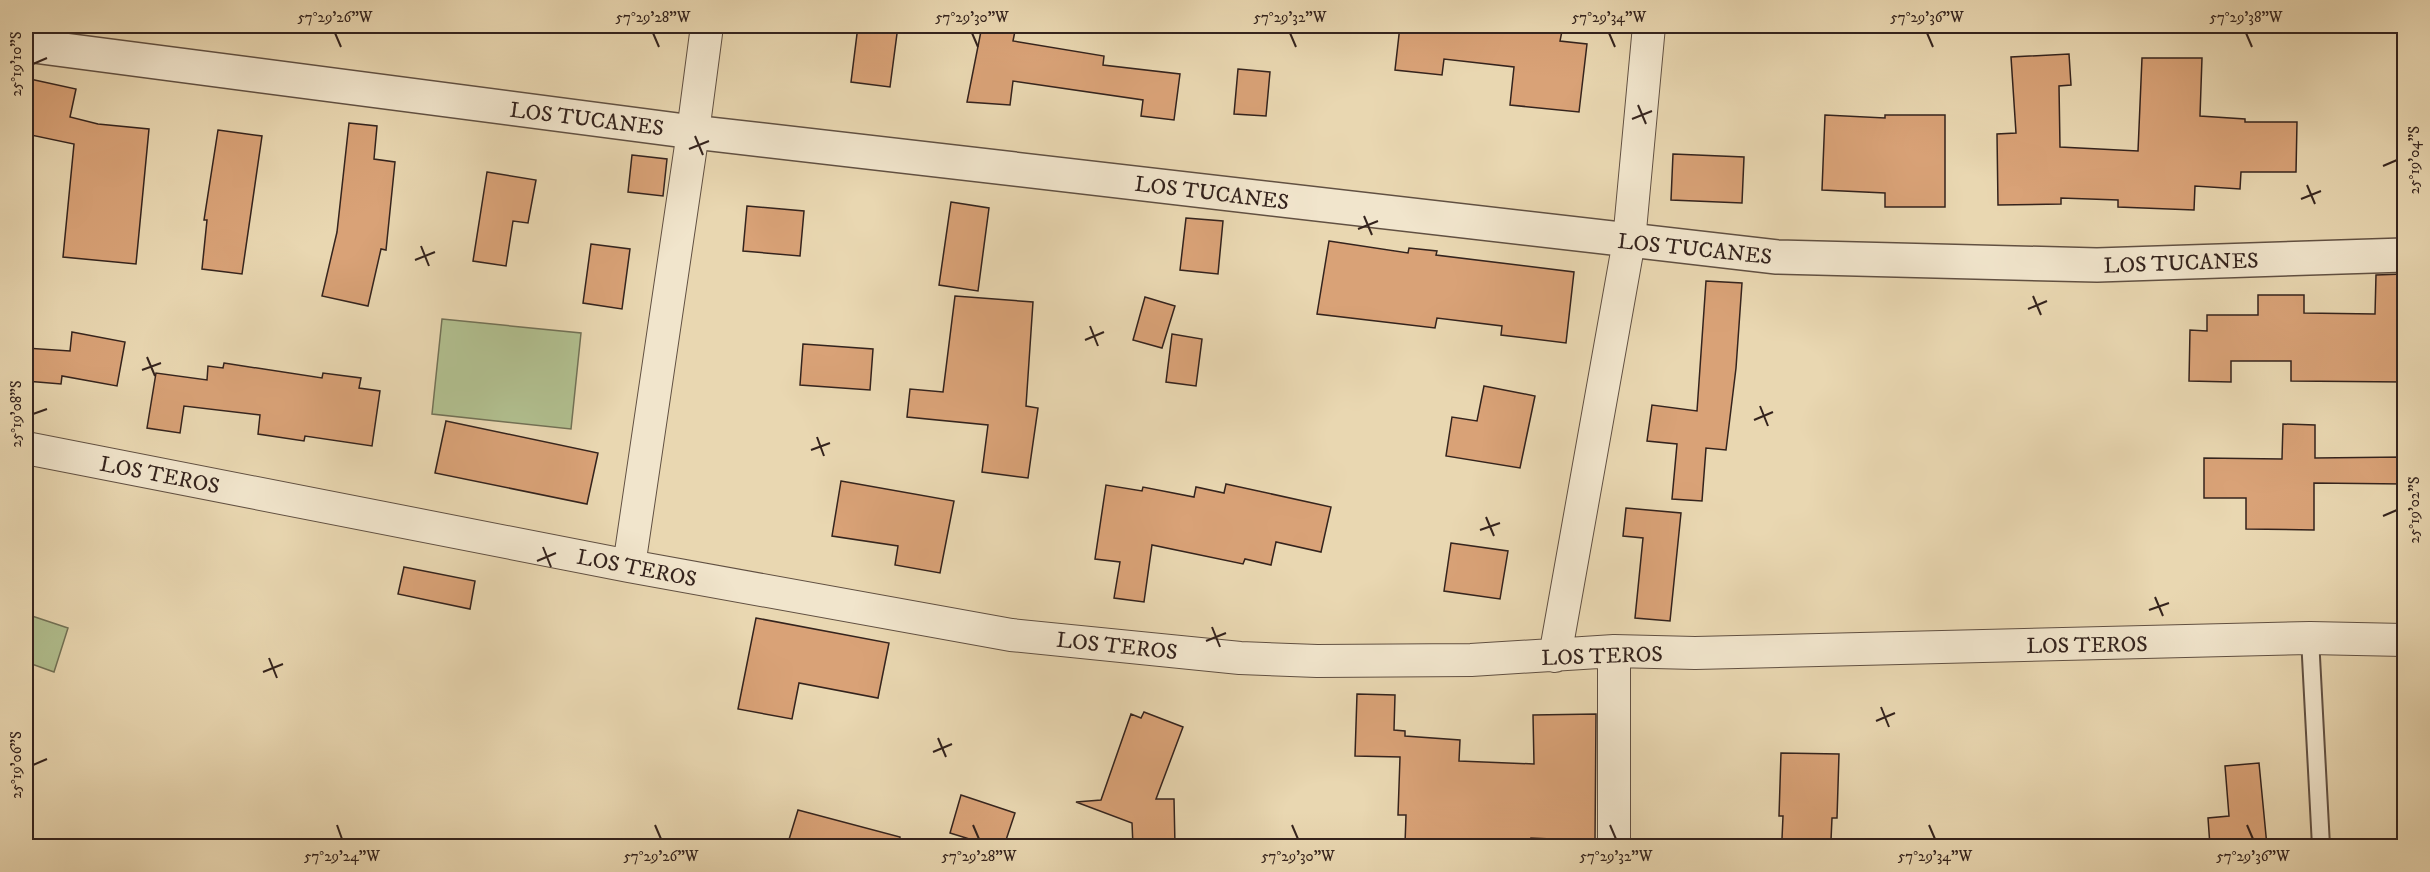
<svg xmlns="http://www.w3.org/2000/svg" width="2430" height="872" viewBox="0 0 2430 872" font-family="'IM FELL DW Pica',serif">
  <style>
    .green { fill: #b1bf8f; stroke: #727156; stroke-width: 1.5 }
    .building { fill: #d9a277; stroke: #34231d; stroke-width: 1.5 }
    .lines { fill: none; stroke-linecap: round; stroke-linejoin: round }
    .service-casing { stroke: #615042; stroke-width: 20 }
    .minor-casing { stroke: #615042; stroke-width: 34 }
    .tertiary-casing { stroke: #615042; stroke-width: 36 }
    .service { stroke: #f1e5cc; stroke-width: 16 }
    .minor { stroke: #f1e5cc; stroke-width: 32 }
    .tertiary { stroke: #f1e5cc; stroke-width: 33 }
    .ticks { fill: none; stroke: #34231d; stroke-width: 2 }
    .labels { text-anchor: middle; stroke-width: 4.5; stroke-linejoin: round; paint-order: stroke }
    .street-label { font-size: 22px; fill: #34231d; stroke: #f1e5cc }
    .neatline { fill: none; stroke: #34231d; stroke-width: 2 }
    .ticks-label { font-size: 15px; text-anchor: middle; fill: #34231d }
  </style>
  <rect width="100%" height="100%" fill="#e9d7b1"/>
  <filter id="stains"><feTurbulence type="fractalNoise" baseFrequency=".00333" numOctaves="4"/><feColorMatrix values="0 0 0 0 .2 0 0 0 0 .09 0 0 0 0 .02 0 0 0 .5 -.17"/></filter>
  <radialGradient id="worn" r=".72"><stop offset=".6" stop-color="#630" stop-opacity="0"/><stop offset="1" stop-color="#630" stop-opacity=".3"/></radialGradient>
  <!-- green -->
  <path class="green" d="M 442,319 L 581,333 L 571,429 L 432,414 Z
    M 26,614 L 68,628 L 54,672 L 26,662 Z"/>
  <!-- building -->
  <path class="building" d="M 858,26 L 898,26 L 890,87 L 851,82 Z
    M 982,26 L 1016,26 L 1013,41 L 1104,56 L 1103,65 L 1180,74 L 1174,120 L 1141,116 L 1143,100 L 1013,81 L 1010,105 L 967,102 Z
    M 1400,26 L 1563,26 L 1560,41 L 1587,44 L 1579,112 L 1510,105 L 1514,67 L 1444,59 L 1442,75 L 1395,70 Z
    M 2069,54 L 2071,85 L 2059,86 L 2060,147 L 2138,151 L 2142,58 L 2202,58 L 2200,116 L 2245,119 L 2245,122 L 2297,122 L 2296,172 L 2241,172 L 2240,189 L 2195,186 L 2194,210 L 2118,207 L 2118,200 L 2061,198 L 2061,204 L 1998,205 L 1997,134 L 2016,133 L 2011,57 Z
    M 1238,69 L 1270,72 L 1266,116 L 1234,114 Z
    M 30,79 L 76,89 L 70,117 L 98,124 L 149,129 L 136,264 L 63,257 L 74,144 L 26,134 L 26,101 Z
    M 1825,115 L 1885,118 L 1885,115 L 1945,115 L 1945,207 L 1885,207 L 1885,193 L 1822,190 Z
    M 349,123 L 377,126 L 374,159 L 395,162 L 386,250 L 381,249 L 368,306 L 322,296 L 337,232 Z
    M 218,130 L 262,136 L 242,274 L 202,269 L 207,220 L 204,220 Z
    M 1673,154 L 1744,157 L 1742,203 L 1671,200 Z
    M 632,155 L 667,159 L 663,196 L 628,192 Z
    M 487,172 L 536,180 L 528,223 L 513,221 L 506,266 L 473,261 Z
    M 951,202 L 989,208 L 978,291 L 939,285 Z
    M 747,206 L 804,211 L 800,256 L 743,251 Z
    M 1186,218 L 1223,221 L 1218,274 L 1180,270 Z
    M 1329,241 L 1408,253 L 1409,248 L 1437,251 L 1436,255 L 1574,272 L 1566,343 L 1501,335 L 1502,326 L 1437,318 L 1435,328 L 1317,314 Z
    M 591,244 L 630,249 L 622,309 L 583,303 Z
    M 2404,274 L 2404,382 L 2291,381 L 2291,361 L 2231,361 L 2231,382 L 2189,381 L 2190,330 L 2207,331 L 2207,315 L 2258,315 L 2258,295 L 2304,295 L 2304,313 L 2375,314 L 2376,275 Z
    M 1706,281 L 1742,283 L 1736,368 L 1726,450 L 1706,448 L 1702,501 L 1672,499 L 1677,444 L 1647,441 L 1652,405 L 1697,411 Z
    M 955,296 L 1033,302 L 1026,406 L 1038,408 L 1028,478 L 982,472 L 988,425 L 907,417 L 910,389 L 943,392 Z
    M 1145,297 L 1175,306 L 1162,348 L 1133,340 Z
    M 72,332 L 125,342 L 117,386 L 62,376 L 61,384 L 26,381 L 26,348 L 70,351 Z
    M 1172,334 L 1202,339 L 1196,386 L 1166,382 Z
    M 803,344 L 873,349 L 870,390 L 800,385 Z
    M 224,363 L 322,378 L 323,373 L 361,378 L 359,388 L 380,391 L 372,446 L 305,436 L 304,441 L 258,434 L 260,415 L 184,406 L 180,433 L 147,428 L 156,373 L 207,380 L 208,366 L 223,368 Z
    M 1484,386 L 1535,396 L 1520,468 L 1446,456 L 1452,417 L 1477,421 Z
    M 446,421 L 598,453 L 587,504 L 435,473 Z
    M 2283,424 L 2315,425 L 2315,458 L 2404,457 L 2404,484 L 2314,483 L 2314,530 L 2246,529 L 2246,498 L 2204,498 L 2204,458 L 2282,459 Z
    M 841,481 L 954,501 L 940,573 L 895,565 L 898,546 L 832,536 Z
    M 1226,484 L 1331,507 L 1321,552 L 1276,542 L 1271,565 L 1245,559 L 1243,564 L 1152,545 L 1144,602 L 1114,598 L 1120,562 L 1095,559 L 1106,485 L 1142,491 L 1143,487 L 1194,497 L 1196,487 L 1224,493 Z
    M 1626,508 L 1681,513 L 1670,621 L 1635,618 L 1643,538 L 1623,536 Z
    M 1451,543 L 1508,551 L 1500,599 L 1444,591 Z
    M 404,567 L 475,581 L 470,609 L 398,594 Z
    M 756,618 L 889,643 L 878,698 L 799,683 L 792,719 L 738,709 Z
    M 1357,694 L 1395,695 L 1394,730 L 1405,731 L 1405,736 L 1460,740 L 1459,761 L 1534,764 L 1533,715 L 1596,714 L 1595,841 L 1531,838 L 1531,846 L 1405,844 L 1406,815 L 1398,815 L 1400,757 L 1355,756 Z
    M 1144,712 L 1183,727 L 1156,799 L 1174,799 L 1175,846 L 1133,846 L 1132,823 L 1076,802 L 1101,800 L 1131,714 L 1141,718 Z
    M 1781,753 L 1839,754 L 1837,818 L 1832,818 L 1831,840 L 1782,839 L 1783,816 L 1779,816 Z
    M 2259,763 L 2267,846 L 2210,846 L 2208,818 L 2229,816 L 2225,766 Z
    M 961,795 L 1015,813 L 1004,846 L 992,846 L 950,833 Z
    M 798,810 L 900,837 L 899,846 L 787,846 Z"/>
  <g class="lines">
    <!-- service casing -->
    <g class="service-casing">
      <path id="service" d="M 2310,638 L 2321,846"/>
    </g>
    <!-- minor casing -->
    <g class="minor-casing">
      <path id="minor" d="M 26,448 L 629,566 L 1011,635 L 1240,658 L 1317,661 L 1471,660 L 1614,651 L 1695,653 L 2310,638 L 2404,640
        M 629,566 L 693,132 L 707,26
        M 1555,656 L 1629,241 L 1649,26
        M 1614,846 L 1614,651"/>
    </g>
    <!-- tertiary casing -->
    <g class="tertiary-casing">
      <path id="tertiary" d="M 26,45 L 693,132 L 1777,257 L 2097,265 L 2404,255"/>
    </g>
    <!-- service -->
    <use href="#service" class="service"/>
    <!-- minor -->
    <use href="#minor" class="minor"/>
    <!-- tertiary -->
    <use href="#tertiary" class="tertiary"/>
  </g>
  <!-- ticks -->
  <path class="ticks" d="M 335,33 L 341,47M 653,33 L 659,47M 972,33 L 978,47M 1290,33 L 1296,47M 1609,33 L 1615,47M 1927,33 L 1933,47M 2246,33 L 2252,47M 33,64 L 47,58M 1638,105 L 1646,124M 1632,119 L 1652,111M 695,136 L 703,155M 689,149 L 709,141M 2383,166 L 2397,160M 2307,185 L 2315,204M 2301,199 L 2321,191M 1364,216 L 1372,235M 1358,229 L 1378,221M 421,246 L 429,266M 415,260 L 435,252M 2033,296 L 2041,315M 2028,309 L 2047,301M 1090,326 L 1098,346M 1085,340 L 1104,332M 147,357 L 155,376M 142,370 L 161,363M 1760,406 L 1768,426M 33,414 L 47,409M 1754,420 L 1773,412M 817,437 L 824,456M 811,450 L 830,443M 2383,516 L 2397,510M 1486,517 L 1494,536M 1480,530 L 1500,523M 543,547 L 551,567M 537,561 L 556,553M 2155,597 L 2163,616M 2149,610 L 2169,603M 1212,627 L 1220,647M 1206,641 L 1226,633M 269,658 L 277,678M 263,672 L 283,664M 1881,707 L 1889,727M 1876,721 L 1895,713M 938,738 L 946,757M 933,752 L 952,744M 33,765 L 47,759M 337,825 L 342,839M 655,825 L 661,839M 973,825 L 979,839M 1292,825 L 1298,839M 1610,825 L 1616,839M 1929,825 L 1935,839M 2247,825 L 2253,839"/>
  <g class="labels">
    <!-- street labels -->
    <g class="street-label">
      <text transform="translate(587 118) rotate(7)" y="8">LOS TUCANES</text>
      <text transform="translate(1212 192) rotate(7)" y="8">LOS TUCANES</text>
      <text transform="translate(1695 248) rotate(6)" y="8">LOS TUCANES</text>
      <text transform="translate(2181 262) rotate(-2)" y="8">LOS TUCANES</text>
      <text transform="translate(160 474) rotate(11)" y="8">LOS TEROS</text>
      <text transform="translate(637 567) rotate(11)" y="8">LOS TEROS</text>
      <text transform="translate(2087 644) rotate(-1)" y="8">LOS TEROS</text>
      <text transform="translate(1117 645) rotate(6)" y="8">LOS TEROS</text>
      <text transform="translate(1602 655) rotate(-2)" y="8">LOS TEROS</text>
    </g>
  </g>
  <!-- margin -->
  <rect width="2430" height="872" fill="none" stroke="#e9d7b1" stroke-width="66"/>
  <rect x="33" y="33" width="2364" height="806" class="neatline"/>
  <g class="ticks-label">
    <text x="335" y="22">57°29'26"W</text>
    <text x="653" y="22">57°29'28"W</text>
    <text x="972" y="22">57°29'30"W</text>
    <text x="1290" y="22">57°29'32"W</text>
    <text x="1609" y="22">57°29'34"W</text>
    <text x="1927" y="22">57°29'36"W</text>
    <text x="2246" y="22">57°29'38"W</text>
    <text transform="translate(16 64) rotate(-90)" y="5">25°19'10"S</text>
    <text transform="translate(2414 160) rotate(-90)" y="5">25°19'04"S</text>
    <text transform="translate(16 414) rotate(-90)" y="5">25°19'08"S</text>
    <text transform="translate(2414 510) rotate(-90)" y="5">25°19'02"S</text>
    <text transform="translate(16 765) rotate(-90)" y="5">25°19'06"S</text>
    <text x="342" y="861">57°29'24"W</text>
    <text x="661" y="861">57°29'26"W</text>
    <text x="979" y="861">57°29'28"W</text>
    <text x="1298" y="861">57°29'30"W</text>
    <text x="1616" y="861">57°29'32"W</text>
    <text x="1935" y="861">57°29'34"W</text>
    <text x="2253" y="861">57°29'36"W</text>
  </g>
  <rect width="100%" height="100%" filter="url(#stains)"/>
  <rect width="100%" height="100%" fill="url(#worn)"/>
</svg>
